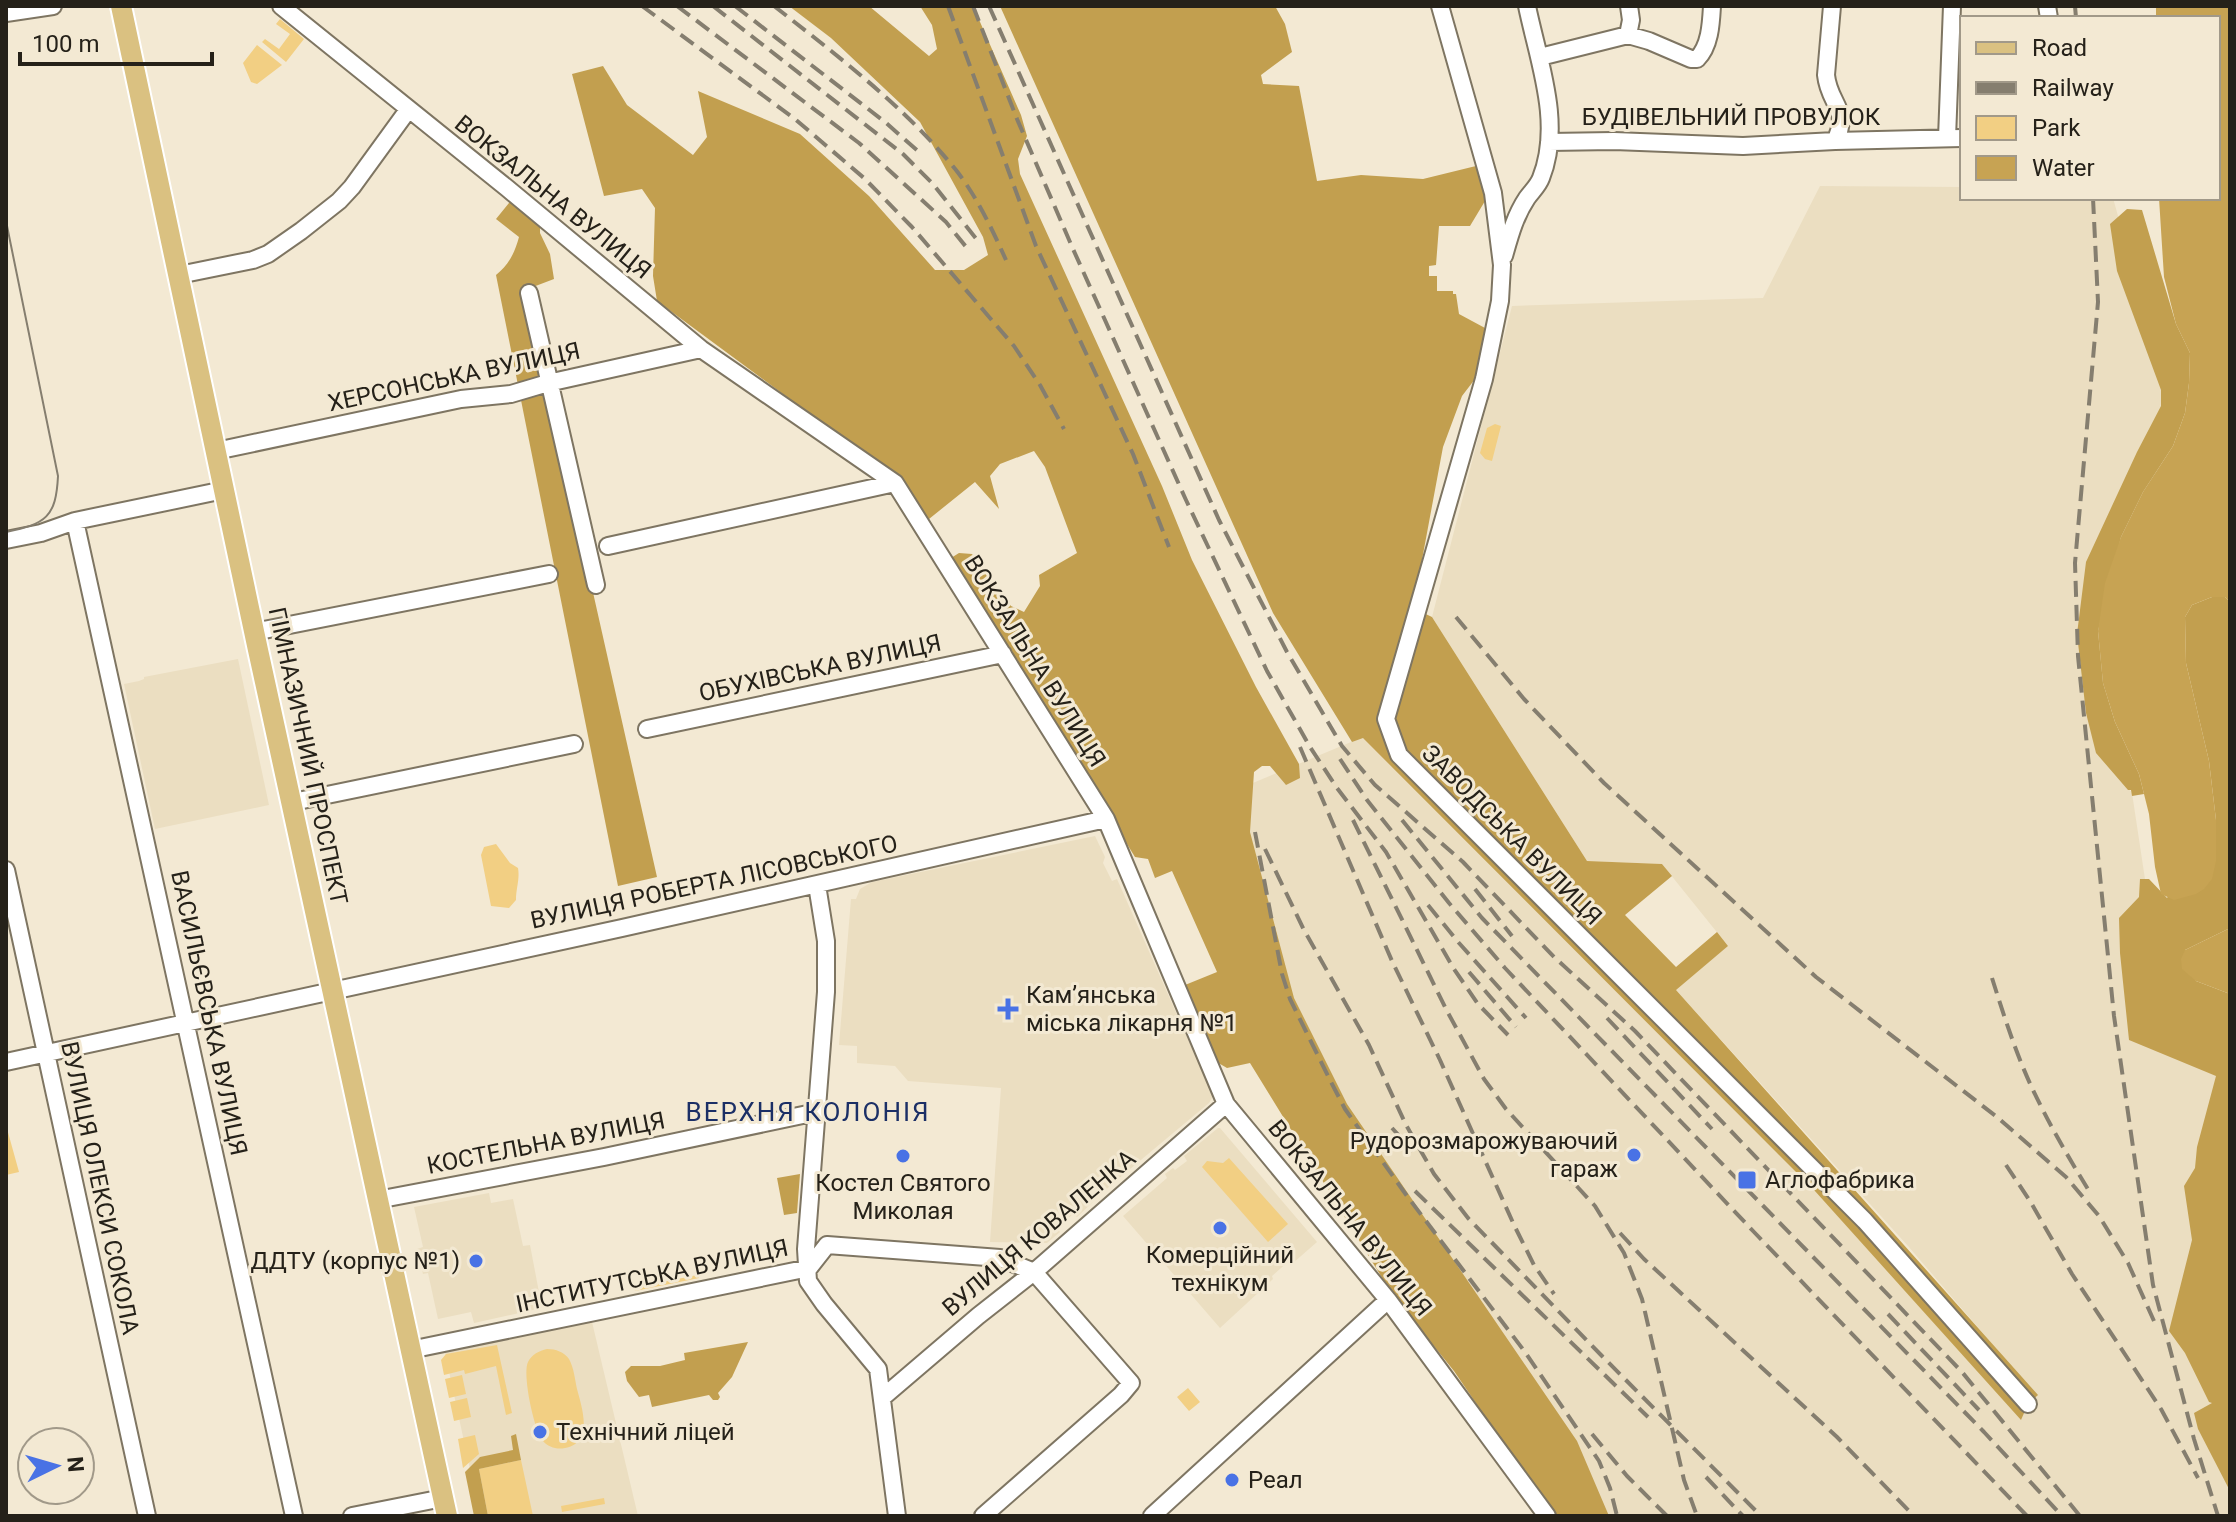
<svg xmlns="http://www.w3.org/2000/svg" width="2236" height="1522" viewBox="0 0 2236 1522" font-family="Roboto,sans-serif">
  <style>
    .built { fill: #ebdec1 }
    .green { fill: #f2cf83 }
    .forest { fill: #c29f4f }
    .water { fill: #c7a353 }
    .lines { fill: none; stroke-linecap: round; stroke-linejoin: round }
    .minor-casing { stroke: #7e7562; stroke-width: 20 }
    .major-casing { stroke: #fff; stroke-width: 24 }
    .minor { stroke: #fff; stroke-width: 16 }
    .major { stroke: #dac181; stroke-width: 20 }
    .tram { stroke: #857e6f; stroke-width: 2 }
    .rail { stroke: #857e6f; stroke-width: 4; stroke-dasharray: 16 8; stroke-linecap: butt }
    .poi-dot { fill: #4972e5; stroke: #f3e9d3; stroke-width: 3 }
    .labels { text-anchor: middle; stroke-width: 6; stroke-linejoin: round; paint-order: stroke }
    .street-label { font-size: 24px; fill: #252119; stroke: #f3e9d3 }
    .poi-label { font-size: 24px; fill: #252119; stroke: #f3e9d3; text-anchor: start }
    .neighbourhood-label { font-size: 26px; letter-spacing: 2px; fill: #1b2f66; stroke: #f3e9d3 }
  </style>
  <rect width="100%" height="100%" fill="#f3e9d3"/>
  <!-- built -->
  <path class="built" d="M 1820,186 L 1962,187 L 1962,198 L 2113,198 L 2170,403 L 2098,744 L 2132,793 L 2148,899 L 2224,1075 L 2215,1254 L 2179,1346 L 2230,1302 L 2230,1516 L 1571,1516 L 1308,1143 L 1205,803 L 1363,737 L 1814,1190 L 2021,1419 L 2028,1404 L 2037,1396 L 1908,1246 L 1675,989 L 1728,946 L 1662,864 L 1587,861 L 1432,617 L 1512,306 L 1763,298 Z
    M 238,659 L 269,805 L 155,829 L 124,684 L 139,681 L 144,679 L 144,677 Z
    M 1095,836 L 1105,857 L 1103,863 L 1112,881 L 1117,879 L 1213,1096 L 1209,1103 L 1111,1185 L 1077,1217 L 1073,1214 L 1057,1228 L 1060,1232 L 1047,1243 L 990,1242 L 1001,1088 L 908,1081 L 895,1066 L 857,1063 L 857,1046 L 839,1045 L 851,899 L 856,899 L 860,889 L 872,882 Z
    M 1218,1128 L 1220,1128 L 1317,1242 L 1293,1263 L 1290,1260 L 1272,1276 L 1273,1279 L 1220,1328 L 1123,1216 L 1167,1178 L 1165,1174 L 1173,1168 L 1175,1170 L 1187,1161 L 1184,1156 Z
    M 489,1193 L 491,1203 L 513,1199 L 523,1246 L 530,1245 L 542,1308 L 474,1323 L 471,1312 L 438,1319 L 428,1273 L 423,1274 L 417,1249 L 423,1247 L 414,1207 Z
    M 592,1322 L 638,1516 L 480,1516 L 444,1348 Z"/>
  <!-- green -->
  <path class="green" d="M 280,19 L 304,39 L 286,62 L 262,42 L 265,39 L 279,49 L 290,34 L 276,24 Z
    M 257,45 L 282,65 L 257,84 L 251,82 L 243,63 Z
    M 1495,424 L 1501,426 L 1492,461 L 1485,459 L 1480,453 L 1487,428 Z
    M 496,844 L 510,863 L 518,868 C 520,879 516,888 516,900 L 509,908 L 491,906 L 481,855 L 484,847 Z
    M 6,1125 L 19,1172 L 6,1175 Z
    M 1229,1158 L 1288,1224 L 1268,1242 L 1202,1167 L 1207,1161 L 1223,1163 Z
    M 697,1275 L 699,1278 L 635,1291 L 634,1288 Z
    M 497,1345 L 512,1413 L 506,1415 L 496,1366 L 465,1374 L 464,1370 L 444,1375 L 441,1360 L 446,1354 Z
    M 547,1349 C 556,1349 564,1352 569,1359 C 574,1368 575,1380 577,1389 C 582,1408 594,1442 565,1448 C 557,1450 548,1447 543,1441 C 534,1431 522,1374 528,1362 C 532,1354 539,1351 547,1349 Z
    M 462,1375 L 466,1394 L 449,1398 L 445,1379 Z
    M 1188,1388 L 1200,1402 L 1189,1411 L 1177,1397 Z
    M 467,1398 L 471,1417 L 454,1421 L 450,1402 Z
    M 475,1435 L 479,1454 L 463,1468 L 458,1439 Z
    M 521,1460 L 533,1516 L 488,1516 L 479,1469 Z
    M 604,1498 L 605,1504 L 562,1512 L 561,1506 Z"/>
  <!-- forest -->
  <path class="forest" d="M 789,6 L 869,6 L 929,56 L 937,49 L 932,25 L 920,6 L 973,6 L 1021,115 L 1027,136 L 1018,159 L 1020,174 L 1162,486 L 1192,560 L 1256,687 L 1299,764 L 1300,778 L 1286,785 L 1270,766 L 1262,766 L 1254,772 L 1250,832 L 1294,998 L 1347,1104 L 1577,1441 L 1609,1516 L 1553,1516 L 1454,1371 L 1392,1294 L 1250,1063 L 1227,1068 L 1215,1061 L 1185,985 L 1217,972 L 1172,871 L 1155,878 L 1148,859 L 1135,857 L 951,558 L 959,553 L 972,554 L 1011,606 L 1024,612 L 1040,586 L 1039,575 L 1077,553 L 1045,467 L 1034,451 L 1000,464 L 990,476 L 999,509 L 975,482 L 929,519 L 893,475 L 657,301 L 653,276 L 655,208 L 642,189 L 604,196 L 572,74 L 603,66 L 627,105 L 693,155 L 707,137 L 698,91 L 800,134 L 869,196 L 935,270 L 964,270 L 988,255 L 983,237 L 920,122 L 831,38 Z
    M 1000,6 L 1275,6 L 1285,24 L 1292,52 L 1261,75 L 1263,84 L 1299,86 L 1317,181 L 1361,175 L 1423,179 L 1480,165 L 1485,201 L 1470,226 L 1439,226 L 1436,265 L 1429,266 L 1429,276 L 1437,276 L 1437,291 L 1453,291 L 1453,294 L 1456,294 L 1459,314 L 1485,328 L 1475,379 L 1462,396 L 1443,447 L 1413,608 L 1432,617 L 1587,861 L 1662,864 L 1672,876 L 1625,915 L 1676,967 L 1717,932 L 1728,946 L 1676,990 L 2038,1395 L 2028,1404 L 2021,1420 L 1814,1190 L 1363,738 L 1352,742 L 1273,613 Z
    M 513,198 L 540,213 L 540,233 L 550,254 L 554,279 L 525,290 L 657,877 L 618,886 L 496,275 C 509,265 515,252 519,237 L 496,219 Z
    M 2127,209 L 2142,210 L 2176,324 L 2190,353 L 2189,383 L 2185,413 L 2173,446 L 2143,492 L 2121,537 L 2098,631 L 2103,683 L 2115,722 L 2139,774 L 2144,794 L 2132,796 L 2131,790 L 2128,790 L 2096,753 L 2086,713 L 2077,634 L 2086,562 L 2137,452 L 2161,406 L 2161,390 L 2117,271 L 2110,224 Z
    M 2212,597 L 2225,597 L 2230,602 L 2230,928 L 2185,950 L 2196,981 L 2230,994 L 2230,1391 L 2228,1396 L 2230,1397 L 2230,1491 L 2198,1429 L 2194,1413 L 2212,1403 L 2209,1402 L 2185,1353 L 2169,1331 L 2192,1240 L 2184,1186 L 2195,1168 L 2197,1147 L 2216,1076 L 2129,1040 L 2120,953 L 2119,918 L 2139,897 L 2140,879 L 2149,879 L 2167,898 L 2216,820 L 2209,761 L 2186,663 L 2185,617 L 2192,605 Z
    M 800,1174 L 797,1213 L 784,1215 L 777,1178 Z
    M 748,1342 L 732,1377 L 718,1393 L 720,1397 L 718,1400 L 713,1400 L 709,1395 L 652,1407 L 649,1395 L 639,1397 L 627,1381 L 625,1372 L 631,1366 L 660,1366 L 685,1360 L 684,1353 Z
    M 516,1434 L 521,1460 L 479,1469 L 488,1516 L 474,1516 L 465,1472 L 480,1457 L 513,1450 L 511,1436 Z"/>
  <!-- water -->
  <path class="water" d="M 2156,6 L 2230,6 L 2230,602 L 2225,597 L 2212,597 L 2192,605 L 2185,617 L 2186,663 L 2209,761 L 2216,820 L 2216,861 L 2212,879 L 2204,889 L 2196,894 L 2174,900 L 2161,894 L 2155,867 L 2149,814 L 2139,774 L 2115,722 L 2103,683 L 2098,631 L 2105,583 L 2121,537 L 2143,492 L 2173,446 L 2185,413 L 2189,383 L 2190,353 L 2176,324 L 2164,277 L 2159,198 L 2218,198 L 2218,18 L 2156,18 Z
    M 2230,928 L 2230,994 L 2196,981 L 2182,969 L 2181,959 L 2185,950 Z"/>
  <g class="lines">
    <!-- minor casing -->
    <g class="minor-casing">
      <path id="minor" d="M 281,6 L 507,188 L 701,349 L 895,483 L 1106,819 L 1226,1104 L 1388,1300 L 1547,1516
        M 1440,6 L 1493,193 L 1502,265 L 1500,301 L 1484,379 L 1386,719 L 1399,755 L 1865,1221 L 2028,1404
        M 1832,6 L 1826,75 C 1829,105 1851,109 1835,141
        M 2047,6 L 2049,18
        M 6,13 L 53,6
        M 1628,35 L 1649,41 L 1691,59 L 1697,59 C 1710,46 1711,24 1712,6
        M 1540,57 L 1628,35 L 1631,20 L 1629,6
        M 1947,138 L 1952,6
        M 1549,142 L 1614,141 L 1743,146 L 1835,141 L 1962,138
        M 1504,256 C 1510,235 1515,216 1527,198 C 1532,191 1538,186 1541,178 C 1563,123 1538,60 1527,6
        M 179,275 L 253,260 L 268,254 L 301,231 L 339,201 L 352,187 L 408,110
        M 529,293 L 596,585
        M 216,451 L 461,399 L 511,394 L 548,383 L 701,349
        M 75,521 L 294,1516
        M 6,540 L 41,533 L 75,521 L 224,490
        M 608,546 L 895,483
        M 254,632 L 549,574
        M 647,729 L 1003,654
        M 293,802 L 574,744
        M 6,870 L 147,1516
        M 817,885 L 826,941 L 826,992 L 806,1249 L 808,1281 L 824,1304 L 878,1369 L 897,1516
        M 6,1062 L 622,928 L 1106,819
        M 377,1200 L 604,1157 L 817,1112
        M 410,1350 L 809,1268 L 827,1245 L 1000,1258 L 1034,1272 L 1131,1383 L 1121,1395 L 983,1516
        M 882,1398 L 978,1316 L 1034,1272 L 1226,1104
        M 352,1516 L 443,1498
        M 1152,1516 L 1388,1300"/>
    </g>
    <!-- major casing -->
    <g class="major-casing">
      <path id="major" d="M 121,6 L 258,650 L 447,1516"/>
    </g>
    <!-- minor -->
    <use href="#minor" class="minor"/>
    <!-- major -->
    <use href="#major" class="major"/>
    <!-- tram -->
    <path class="tram" d="M 6,221 L 58,476 C 56,517 46,524 6,532"/>
    <!-- rail -->
    <path class="rail" d="M 642,6 L 795,119 L 864,178 L 912,227 L 1014,346 L 1040,385 L 1064,429
      M 677,6 L 859,143 L 946,222 L 967,248
      M 713,6 L 903,154 L 933,184 L 978,241
      M 735,6 L 885,122 L 919,152
      M 774,6 C 838,56 905,107 956,170 C 977,197 992,229 1006,260
      M 948,6 L 1036,246 L 1133,454 L 1169,547
      M 973,6 L 1017,119 L 1073,249 L 1186,500 L 1267,671 L 1310,747 L 1337,788 L 1386,852 L 1454,969 L 1478,1004 L 1508,1035
      M 989,6 L 1219,520 L 1287,652 L 1342,746 L 1375,785 L 1463,862 L 1554,957 L 1635,1031 L 1962,1372 L 2080,1516
      M 2075,6 L 2076,18
      M 2093,198 L 2098,302 L 2075,563 L 2078,656 L 2114,1016 L 2153,1285 L 2194,1439 L 2218,1516
      M 1456,617 L 1524,699 L 1604,783 L 1816,977 L 1997,1117 L 2066,1177 L 2099,1216 L 2128,1263 L 2154,1321
      M 1300,747 L 1392,961 L 1440,1060 L 1514,1225 L 1534,1265 L 1554,1294
      M 1340,759 L 1367,800 L 1449,903 L 1505,968 L 1754,1232 L 2027,1516
      M 1353,820 L 1447,1011 L 1484,1079 L 1506,1109 L 1595,1206 L 1624,1253 L 1642,1299 L 1684,1480 L 1697,1516
      M 1402,820 L 1482,918 L 1984,1432 L 2062,1516
      M 1255,832 L 1282,974 L 1290,999 L 1330,1080 L 1345,1109 L 1407,1196 L 1525,1352 L 1599,1461 L 1610,1488 L 1617,1516
      M 1265,849 L 1304,930 L 1369,1045 L 1406,1125 L 1434,1174 L 1468,1218 L 1602,1356 L 1761,1516
      M 1475,889 L 1512,936
      M 1428,905 L 1459,943 L 1526,1018
      M 1469,972 L 1516,1027
      M 1992,978 C 2004,1016 2016,1054 2033,1090 C 2050,1126 2070,1160 2091,1194
      M 1607,1018 L 1712,1129
      M 1392,1128 L 1413,1151
      M 2006,1165 L 2030,1201 L 2072,1274 L 2161,1409 L 2198,1478
      M 1415,1191 L 1648,1417
      M 1620,1233 L 1644,1259 L 1837,1437 L 1914,1516
      M 1888,1314 L 1979,1410
      M 1592,1434 L 1627,1476 L 1667,1516
      M 1706,1477 L 1743,1516"/>
  </g>
  <!-- markers -->
  <g class="poi-dot">
    <path d="M1004 997h8v8h8v8h-8v8h-8v-8h-8v-8h8z"/>
    <circle cx="1634" cy="1155" r="8"/>
    <circle cx="903" cy="1156" r="8"/>
    <rect x="1737" y="1170" width="20" height="20" rx="4"/>
    <circle cx="1220" cy="1228" r="8"/>
    <circle cx="476" cy="1261" r="8"/>
    <circle cx="540" cy="1432" r="8"/>
    <circle cx="1232" cy="1480" r="8"/>
  </g>
  <g class="labels">
    <!-- street labels -->
    <g class="street-label">
      <text x="1731" y="125">БУДІВЕЛЬНИЙ ПРОВУЛОК</text>
      <text transform="translate(553 197) rotate(39)" y="8">ВОКЗАЛЬНА ВУЛИЦЯ</text>
      <text transform="translate(454 377) rotate(-12)" y="8">ХЕРСОНСЬКА ВУЛИЦЯ</text>
      <text transform="translate(1035 661) rotate(58)" y="8">ВОКЗАЛЬНА ВУЛИЦЯ</text>
      <text transform="translate(820 668) rotate(-12)" y="8">ОБУХІВСЬКА ВУЛИЦЯ</text>
      <text transform="translate(308 756) rotate(78)" y="8">ГІМНАЗИЧНИЙ ПРОСПЕКТ</text>
      <text transform="translate(1512 835) rotate(45)" y="8">ЗАВОДСЬКА ВУЛИЦЯ</text>
      <text transform="translate(714 882) rotate(-12)" y="8">ВУЛИЦЯ РОБЕРТА ЛІСОВСЬКОГО</text>
      <text transform="translate(209 1013) rotate(78)" y="8">ВАСИЛЬЄВСЬКА ВУЛИЦЯ</text>
      <text transform="translate(546 1143) rotate(-11)" y="8">КОСТЕЛЬНА ВУЛИЦЯ</text>
      <text transform="translate(100 1188) rotate(78)" y="8">ВУЛИЦЯ ОЛЕКСИ СОКОЛА</text>
      <text transform="translate(1350 1218) rotate(51)" y="8">ВОКЗАЛЬНА ВУЛИЦЯ</text>
      <text transform="translate(1039 1233) rotate(-40)" y="8">ВУЛИЦЯ КОВАЛЕНКА</text>
      <text transform="translate(652 1276) rotate(-12)" y="8">ІНСТИТУТСЬКА ВУЛИЦЯ</text>
    </g>
    <!-- poi labels -->
    <g class="poi-label">
      <text x="1026" y="1003">Кам’янська<tspan x="1026" dy="28">міська лікарня №1</tspan></text>
      <text x="1618" y="1149" text-anchor="end">Рудорозмарожуваючий<tspan x="1618" dy="28">гараж</tspan></text>
      <text x="1765" y="1188">Аглофабрика</text>
      <text x="903" y="1191" text-anchor="middle">Костел Святого<tspan x="903" dy="28">Миколая</tspan></text>
      <text x="1220" y="1263" text-anchor="middle">Комерційний<tspan x="1220" dy="28">технікум</tspan></text>
      <text x="460" y="1269" text-anchor="end">ДДТУ (корпус №1)</text>
      <text x="556" y="1440">Технічний ліцей</text>
      <text x="1248" y="1488">Реал</text>
    </g>
    <!-- neighbourhood labels -->
    <g class="neighbourhood-label">
      <text x="808" y="1121">ВЕРХНЯ КОЛОНІЯ</text>
    </g>
  </g>
  <!-- border -->
  <rect width="2236" height="1522" fill="none" stroke="#252119" stroke-width="16"/>
  <!-- legend -->
  <rect x="1960" y="16" width="260" height="184" fill="#f3e9d3" stroke="#a19989" stroke-width="2"/>
  <rect x="1976" y="42" width="40" height="12" fill="#dac181" stroke="#a19989" stroke-width="2"/>
  <text x="2032" y="56" font-size="24" fill="#252119">Road</text>
  <rect x="1976" y="82" width="40" height="12" fill="#857e6f" stroke="#a19989" stroke-width="2"/>
  <text x="2032" y="96" font-size="24" fill="#252119">Railway</text>
  <rect x="1976" y="116" width="40" height="24" fill="#f2cf83" stroke="#a19989" stroke-width="2"/>
  <text x="2032" y="136" font-size="24" fill="#252119">Park</text>
  <rect x="1976" y="156" width="40" height="24" fill="#c7a353" stroke="#a19989" stroke-width="2"/>
  <text x="2032" y="176" font-size="24" fill="#252119">Water</text>
  <!-- north arrow -->
  <g transform="translate(56 1466) rotate(85)"><circle r="38" fill="#f3e9d3" stroke="#a19989" stroke-width="2"/>
  <path d="M0-6L14 30L0 20L-14 30Z" fill="#4972e5"/>
  <text y="-12" font-size="22" font-weight="bold" text-anchor="middle" fill="#252119">N</text>
  </g>
  <!-- scale -->
  <path d="M20 52v12h192v-12" fill="none" stroke="#252119" stroke-width="4"/>
  <text x="32" y="52" font-size="24" fill="#252119" stroke="#f3e9d3" stroke-width="6" paint-order="stroke">100 m</text>
</svg>
